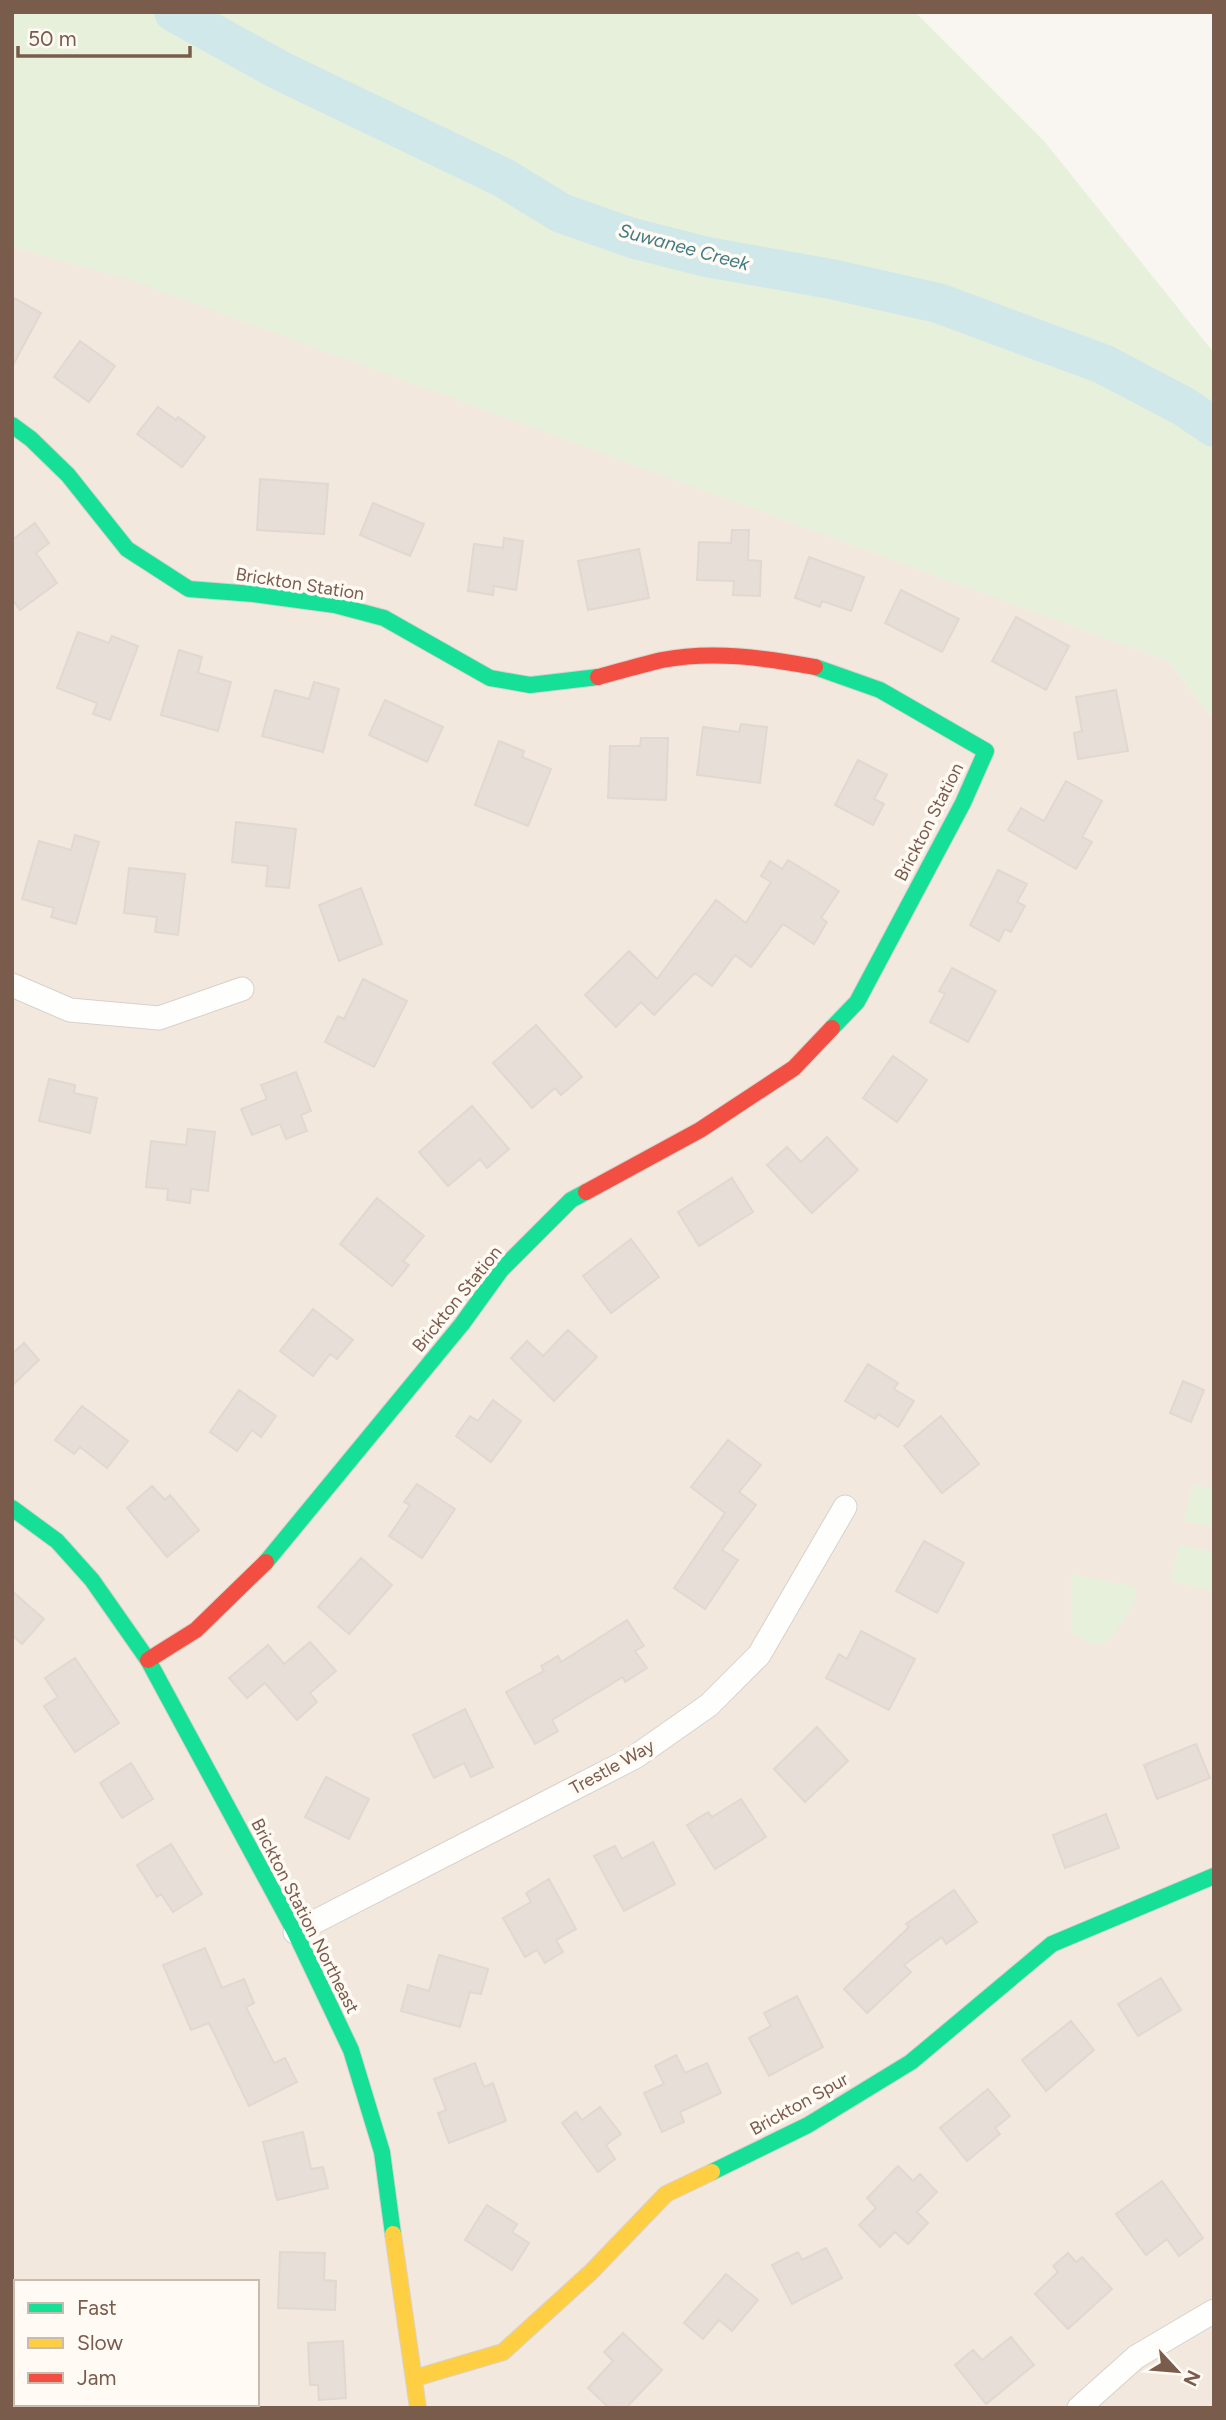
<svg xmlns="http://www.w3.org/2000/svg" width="1226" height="2420" font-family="Figtree,sans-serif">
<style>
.residential{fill:#f2e8de;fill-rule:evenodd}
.green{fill:#e7f0db}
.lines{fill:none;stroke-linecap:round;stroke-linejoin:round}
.river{stroke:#d0e8ea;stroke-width:40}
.building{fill:#e6ded7;stroke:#e2d8d2;stroke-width:2}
.street-casing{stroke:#d7d1cb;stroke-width:25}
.fast-casing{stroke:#d9d2cb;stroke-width:18}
.slow-casing{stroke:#d9d2cb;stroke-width:18}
.jam-casing{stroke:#d9d2cb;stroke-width:18}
.street{stroke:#fefefd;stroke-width:23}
.fast{stroke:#16e098;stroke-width:16}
.slow{stroke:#ffcf43;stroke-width:16}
.jam{stroke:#f24e42;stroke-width:16}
.labels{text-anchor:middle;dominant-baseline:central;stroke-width:7;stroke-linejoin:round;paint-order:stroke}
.street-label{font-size:18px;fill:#7a5c4d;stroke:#fffaf3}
.water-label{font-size:19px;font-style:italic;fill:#437c86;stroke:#fffaf3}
</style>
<rect width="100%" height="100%" fill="#f9f5f0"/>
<!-- residential -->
<path class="residential" d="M12,247L128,278L1168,661L1214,720V2408H12ZM16,2282H257V2404H16Z"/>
<!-- green -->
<path class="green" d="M12,12H915L1044,141L1214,353V720L1168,661L128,279L12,247Z
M1192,1484L1214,1489V1528L1184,1521Z
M1179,1545L1214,1552V1591L1171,1581Z
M1071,1574L1137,1587L1133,1607L1110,1640L1095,1645L1071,1632Z"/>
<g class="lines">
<!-- river -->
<path class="river" d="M174,12L281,71L504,178L561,213L632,238L707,257L831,279L938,303L1103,364L1183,406L1214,427"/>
</g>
<!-- building -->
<path class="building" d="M12,297L41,313L12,367Z
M80,341L115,366L89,402L54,377Z
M158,407L176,420L178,417L205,437L182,467L137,434Z
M260,479L328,484L324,534L257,530Z
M373,503L424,524L410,556L360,535Z
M35,523L49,543L36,553L57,583L20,610L12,599V540Z
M732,530H749L748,560L761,561L760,596L733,595L734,581L697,580L699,542L731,543Z
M504,538L523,541L516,590L494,586L493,595L468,591L474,544L503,548Z
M639,549L649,598L588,610L578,561Z
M809,557L864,577L851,611L822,601L820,607L795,598Z
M901,590L959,619L942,652L885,623Z
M1016,617L1069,646L1046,690L992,661Z
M78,632L109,643L112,636L138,646L110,720L93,714L97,703L57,688Z
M179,650L202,657L198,673L231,682L218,731L161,715Z
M314,682L339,689L323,752L262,736L275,690L309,699Z
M1116,690L1128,751L1078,759L1074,733L1082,731L1076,697Z
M385,700L443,727L427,762L369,735Z
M741,724L767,727L760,783L697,775L703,727L739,732Z
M641,738H668L666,800L608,798L610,746H640Z
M499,741L524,751L522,757L551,769L528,826L475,805Z
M858,760L887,775L874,799L884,804L873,825L835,805Z
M1066,781L1102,801L1082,837L1092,842L1076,869L1008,830L1021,808L1044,821Z
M236,822L296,829L289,888L266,886L268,866L232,862Z
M75,835L99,842L76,924L51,917L54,908L22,899L39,841L71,850Z
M788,860L839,891L821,918L827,922L814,944L783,924L751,967L735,955L712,986L695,973L654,1015L641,1002L616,1027L585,995L629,951L657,979L716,900L746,923L771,882L761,876L770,861L782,869Z
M129,868L185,874L178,935L155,932L157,917L124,913Z
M998,870L1027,884L1017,902L1025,906L1011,932L1005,929L999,941L970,925Z
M361,888L382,944L339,961L319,905Z
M952,968L996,991L968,1042L930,1022L945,994L939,991Z
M363,979L407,1001L374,1067L325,1042L338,1016L344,1019Z
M536,1025L582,1077L561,1095L555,1088L532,1108L493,1063Z
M893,1056L927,1080L897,1122L863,1098Z
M296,1072L311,1111L301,1115L307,1131L286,1139L280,1124L252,1135L241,1109L267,1099L261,1085Z
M49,1079L75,1085L74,1093L97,1098L90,1133L39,1121Z
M472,1106L509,1149L487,1168L480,1159L448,1186L419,1152Z
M188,1129L215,1132L208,1191L191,1189L190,1203L167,1200L168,1189L146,1187L151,1141L186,1145Z
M827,1137L858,1170L812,1213L767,1165L787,1147L801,1162Z
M732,1178L753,1212L699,1246L678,1212Z
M377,1198L424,1236L403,1261L409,1265L392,1286L340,1244Z
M631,1239L659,1277L611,1313L583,1276Z
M313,1309L353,1340L337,1359L330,1354L313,1376L280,1351Z
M568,1330L597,1357L554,1401L511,1358L527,1341L543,1356Z
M24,1343L39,1360L12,1386V1354Z
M868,1364L898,1383L894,1389L914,1401L898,1427L878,1414L875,1419L845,1401Z
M1183,1381L1204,1390L1191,1422L1170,1413Z
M239,1390L276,1416L261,1437L252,1430L237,1451L210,1432Z
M493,1400L521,1421L491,1462L456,1436L470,1416L478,1421Z
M82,1406L128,1441L107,1468L80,1447L74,1454L55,1440Z
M941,1416L979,1464L942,1493L904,1446Z
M728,1440L761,1465L739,1492L756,1505L722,1550L738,1560L705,1609L674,1588L725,1513L691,1487Z
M417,1484L455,1509L422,1558L389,1536L410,1505L404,1502Z
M152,1486L165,1500L170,1495L199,1530L167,1557L127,1508Z
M924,1541L964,1563L937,1613L896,1591Z
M361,1558L392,1585L349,1634L318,1607Z
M12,1591L44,1619L22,1644L12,1635Z
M627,1620L644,1646L635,1651L647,1668L625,1682L623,1677L552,1720L558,1731L535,1744L506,1692L544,1671L541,1666L558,1656L561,1662Z
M861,1631L915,1659L889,1710L826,1678L839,1654L847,1659Z
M310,1642L336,1671L310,1693L317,1702L297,1720L265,1683L247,1698L229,1678L268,1645L284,1664Z
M75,1658L119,1723L75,1752L44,1706L58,1697L45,1678Z
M465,1709L493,1767L471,1777L464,1763L434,1778L413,1735Z
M817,1727L848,1761L805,1802L774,1769Z
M1196,1744L1210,1778L1157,1799L1144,1765Z
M131,1763L153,1799L122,1818L100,1783Z
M326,1777L369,1799L349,1839L305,1817Z
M741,1799L766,1837L715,1869L687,1825L708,1812L712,1817Z
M1106,1814L1119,1848L1065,1868L1053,1835Z
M653,1842L675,1884L624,1911L594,1856L615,1846L622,1859Z
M171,1844L202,1894L173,1912L161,1894L157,1897L137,1865Z
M549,1879L576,1929L556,1940L563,1952L545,1963L537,1950L525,1957L503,1918L531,1902L526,1893Z
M954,1890L977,1922L946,1944L942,1937L904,1965L911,1972L867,2013L844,1989L909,1927L906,1924Z
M205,1948L222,1988L244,1979L254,2003L246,2007L274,2063L285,2058L297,2082L249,2106L209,2023L191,2030L163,1965Z
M439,1955L488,1969L481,1994L470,1992L460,2027L401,2011L408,1985L429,1991Z
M1161,1978L1181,2010L1138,2036L1118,2004Z
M797,1996L823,2047L769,2076L749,2038L771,2026L764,2013Z
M1071,2021L1094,2050L1046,2091L1022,2060Z
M676,2055L685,2073L707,2063L721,2093L680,2112L684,2122L662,2132L644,2093L664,2084L655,2066Z
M475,2063L484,2087L493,2083L506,2121L449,2143L438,2113L446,2110L434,2079Z
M988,2089L1010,2116L995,2128L1000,2134L967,2161L940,2128Z
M600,2107L621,2134L606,2145L615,2159L598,2172L562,2123L576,2112L582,2120Z
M303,2132L311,2169L323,2167L328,2188L277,2200L263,2142Z
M898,2166L913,2181L920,2174L937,2192L917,2212L928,2223L908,2244L895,2232L880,2247L859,2225L876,2208L867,2198Z
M1162,2181L1203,2238L1179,2256L1167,2239L1146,2255L1116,2214Z
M487,2205L517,2224L512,2232L529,2243L512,2270L465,2240Z
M826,2248L842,2278L792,2304L772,2265L798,2252L802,2260Z
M280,2252L325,2253L324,2280L336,2281L335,2310L278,2308Z
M1068,2253L1076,2262L1082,2257L1112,2289L1068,2329L1035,2294L1058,2272L1053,2266Z
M726,2274L758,2300L732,2331L719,2320L703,2339L684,2323Z
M623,2333L662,2370L626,2408H609L588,2388L613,2361L604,2352Z
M1011,2337L1034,2365L986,2404L955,2365L973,2350L982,2360Z
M343,2341L346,2398L319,2400L318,2385H310L308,2343Z"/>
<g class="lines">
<defs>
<path id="street" d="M12,985L70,1010L159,1018L242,989
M295,1932L635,1757L709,1705L759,1655L845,1507
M1079,2408L1136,2357L1214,2311"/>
<path id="fast" d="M12,425L31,439L68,475L127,549L189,589L253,594L335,605L384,618L490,678L530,685L598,677
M815,667L880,690L986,751L963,803L857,1002L832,1028
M12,1508L57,1541L92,1580L148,1660L295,1932L351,2050L382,2152L393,2234
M266,1562L462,1324L501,1270L571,1200L586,1192
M712,2172L808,2125L911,2062L1052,1944L1214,1876"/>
<path id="slow" d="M393,2234L418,2408
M415,2378L503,2352L591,2272L666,2194L712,2172"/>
<path id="jam" d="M598,677C620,671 641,665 662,660C713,650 765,658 815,667
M586,1192L700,1130L794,1068L832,1028
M148,1660L196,1630L266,1562"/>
</defs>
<!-- street casing -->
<use href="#street" class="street-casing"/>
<!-- fast casing -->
<use href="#fast" class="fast-casing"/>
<!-- slow casing -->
<use href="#slow" class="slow-casing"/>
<!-- jam casing -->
<use href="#jam" class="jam-casing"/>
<!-- street -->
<use href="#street" class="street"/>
<!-- fast -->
<use href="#fast" class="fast"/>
<!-- slow -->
<use href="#slow" class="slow"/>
<!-- jam -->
<use href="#jam" class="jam"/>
</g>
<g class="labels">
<!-- street labels -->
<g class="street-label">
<text transform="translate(300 584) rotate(9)">Brickton Station</text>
<text transform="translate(929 822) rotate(-63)">Brickton Station</text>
<text transform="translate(457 1299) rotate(-51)">Brickton Station</text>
<text transform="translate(612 1767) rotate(-29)">Trestle Way</text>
<text transform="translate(305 1916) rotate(63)">Brickton Station Northeast</text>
<text transform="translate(799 2104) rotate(-29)">Brickton Spur</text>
</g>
<!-- water labels -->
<g class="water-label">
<text transform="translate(684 247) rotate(15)">Suwanee Creek</text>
</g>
</g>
<!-- border -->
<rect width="1226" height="2420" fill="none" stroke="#7a5c4d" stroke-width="28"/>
<!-- legend -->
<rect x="14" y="2280" width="245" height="126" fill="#fffaf3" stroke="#cabbb1" stroke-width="2"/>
<rect x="28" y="2303" width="35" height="10" fill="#16e098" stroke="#cabbb1" stroke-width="2"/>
<text x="77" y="2315" font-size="21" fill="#7a5c4d">Fast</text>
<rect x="28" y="2338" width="35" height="10" fill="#ffcf43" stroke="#cabbb1" stroke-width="2"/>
<text x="77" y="2350" font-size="21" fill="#7a5c4d">Slow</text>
<rect x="28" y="2373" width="35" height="10" fill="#f24e42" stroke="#cabbb1" stroke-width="2"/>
<text x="77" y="2385" font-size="21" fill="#7a5c4d">Jam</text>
<!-- north arrow -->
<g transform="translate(1177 2371) rotate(116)" stroke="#fffaf3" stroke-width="5" paint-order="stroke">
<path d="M0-5L12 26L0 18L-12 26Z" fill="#7a5c4d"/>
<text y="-10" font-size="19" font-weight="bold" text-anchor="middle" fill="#7a5c4d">N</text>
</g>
<!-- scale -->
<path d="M18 46v10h172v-10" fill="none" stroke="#7a5c4d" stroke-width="3.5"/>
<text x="28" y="46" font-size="21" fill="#7a5c4d" stroke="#fffaf3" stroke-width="5" paint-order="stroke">50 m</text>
</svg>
